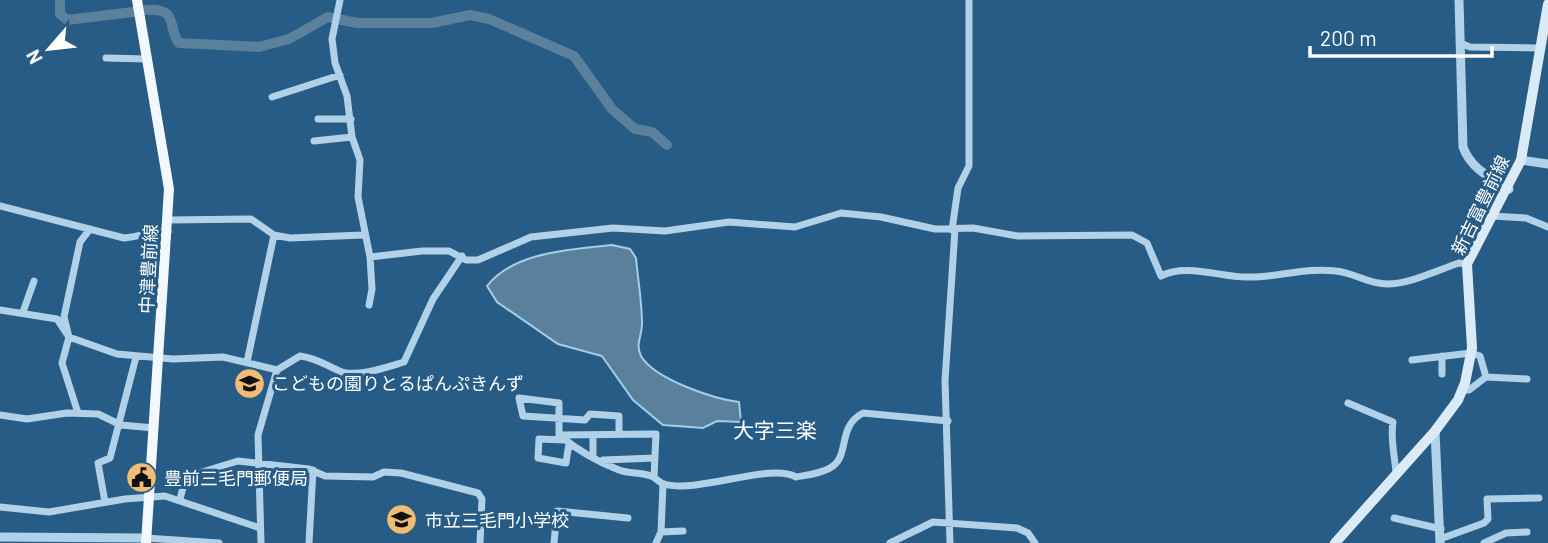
<svg xmlns="http://www.w3.org/2000/svg" width="1548" height="543" font-family="Barlow,'Noto Sans JP',sans-serif">
<style>
.water{fill:#5a809c;stroke:#a5cde9;stroke-width:2}
.lines{fill:none;stroke-linecap:round;stroke-linejoin:round}
.river{stroke:#5a809c;stroke-width:10}
.minor{stroke:#b0d1e8;stroke-width:7}
.tertiary{stroke:#b0d1e8;stroke-width:9}
.secondary{stroke:#daebf7;stroke-width:10}
.primary{stroke:#f2f8fe;stroke-width:10}
.labels{text-anchor:middle;dominant-baseline:central;stroke-width:6;stroke-linejoin:round;paint-order:stroke}
.street-label{font-size:18px;fill:#fff;stroke:#265c85}
.poi-label{font-size:18px;fill:#fff;stroke:#265c85;text-anchor:start}
.quarter-label{font-size:21px;fill:#fff;stroke:#265c85}
</style>
<rect width="100%" height="100%" fill="#265c85"/>
<!-- water -->
<path class="water" d="M612,245L630,249L636,258C638,280 642,303 642,324C642,337 635,343 641,356C654,379 714,399 739,402L741,422L717,421L703,428L663,425L633,400L602,356L558,344L497,302L487,286C515,251 571,250 612,245Z"/>
<g class="lines">
<!-- river -->
<path class="river" d="M60,0V14L67,20L133,12
M146,10C180,7 167,29 179,43L259,47L289,39L328,17L357,23H432L470,15L489,19L574,56L612,109L635,129L652,132L667,145"/>
<!-- minor -->
<path class="minor" d="M340,0L332,39L335,63L347,96L352,137L360,160L358,197L370,257L422,251H449L466,260H478L531,237L613,228L665,231L729,222L795,227L841,213L881,217L935,229L973,228L1018,236L1132,235L1147,243L1161,276C1186,263 1220,277 1246,277C1277,278 1305,267 1336,271C1355,273 1368,284 1387,284C1410,284 1438,270 1459,263L1467,264
M1460,43L1470,47L1540,48
M106,58L147,59
M272,97L340,75
M318,119H351
M314,141L352,137
M0,206L124,238C141,237 151,230 168,232
M1492,216L1526,218L1548,227
M168,220L251,219L274,235L290,238L363,235
M952,230L958,188L969,166V0
M369,305L372,289L370,257
M0,310L57,319L69,337L117,354L173,359L223,357L277,370
M23,312L34,281
M1442,356V374
M1412,360L1471,353L1480,356L1486,377L1469,390H1462
M247,362L274,235
M1486,377L1527,379
M1348,403L1393,422C1390,440 1395,455 1396,474
M78,413L62,363L69,337L64,317L80,242L90,229
M0,415L27,419L67,413L98,414L121,425L154,428
M619,433V416L590,414L585,420L523,416L519,398L559,403V435C576,449 598,462 619,470C629,474 641,472 651,476C656,478 660,483 664,484C697,494 772,462 796,477C807,475 820,474 830,468C851,457 836,427 863,413L948,421
M560,435L656,434L654,477
M564,440L539,439L538,458L566,463L569,443
M593,457V435
M603,460L655,458
M180,499L185,480L189,476L238,461L309,469L325,476L373,477L384,472L401,473L478,493L482,499L480,543
M105,502L98,463L110,458L136,357
M0,507L49,512L125,499L165,496L260,528
M1394,518L1441,529
M661,532L683,531
M146,538L219,543
M1440,539L1484,523L1488,519L1487,499L1539,498
M261,543L258,435L277,370L300,356C317,358 327,366 342,372C359,377 387,367 404,362L433,299L462,256
M309,543L313,470
M554,543L557,511L628,518
M656,543L661,532L663,484
M890,543L933,522L1017,528L1028,533L1035,543
M950,543L945,381L955,229
M1484,543L1506,533L1527,532"/>
<!-- tertiary -->
<path class="tertiary" d="M1459,0L1463,147C1471,169 1490,177 1509,189
M1521,160L1548,164
M1435,431L1440,543
M0,537L146,538"/>
<!-- secondary -->
<path class="secondary" d="M1335,543L1435,431L1458,400L1465,383L1472,348L1467,264L1521,160L1548,4"/>
<!-- primary -->
<path class="primary" d="M137,0L169,189L146,543"/>
</g>
<!-- icons -->
<defs>
<symbol id="school-disc" viewBox="-11 -11 22 22"><circle r="9.5" fill="#f1bd75" stroke="#265c85"/><path d="M0-5L7-2L0 1L-7-2ZM-4 1L0 2.5L4 1V4Q0 6-4 4Z" fill="#111"/></symbol>
<symbol id="civic-disc" viewBox="-11 -11 22 22"><circle r="9.5" fill="#f1bd75" stroke="#265c85"/><path d="M-.6-6.5H3V-4.5H.6V-3L4-1V1h2V6H-6V1h2V-1L-.6-3ZM-1.2 2.5V6h2.4V2.5Z" fill="#111"/></symbol>
</defs>
<g fill-rule="evenodd">
<use href="#school-disc" x="232" y="366" width="35" height="35"/>
<use href="#civic-disc" x="124" y="460" width="35" height="35"/>
<use href="#school-disc" x="384" y="502" width="35" height="35"/>
</g>
<g class="labels">
<!-- street labels -->
<g class="street-label">
<text transform="translate(1480 205) rotate(-64)">新吉富豊前線</text>
<text transform="translate(148 269) rotate(-87)">中津豊前線</text>
</g>
<!-- poi labels -->
<g class="poi-label">
<text x="272" y="383">こどもの園りとるぱんぷきんず</text>
<text x="164" y="478">豊前三毛門郵便局</text>
<text x="425" y="520">市立三毛門小学校</text>
</g>
<!-- quarter labels -->
<g class="quarter-label">
<text x="775" y="429">大字三楽</text>
</g>
</g>
<!-- north arrow -->
<g transform="translate(49 49) rotate(242)" stroke="#265c85" stroke-width="5" paint-order="stroke">
<path d="M0-5L12 26L0 18L-12 26Z" fill="#ffffff"/>
<text y="-10" font-size="19" font-weight="bold" text-anchor="middle" fill="#ffffff">N</text>
</g>
<!-- scale -->
<path d="M1310 46v10h182v-10" fill="none" stroke="#ffffff" stroke-width="3.5"/>
<text x="1320" y="46" font-size="21" fill="#ffffff" stroke="#265c85" stroke-width="5" paint-order="stroke">200 m</text>
</svg>
